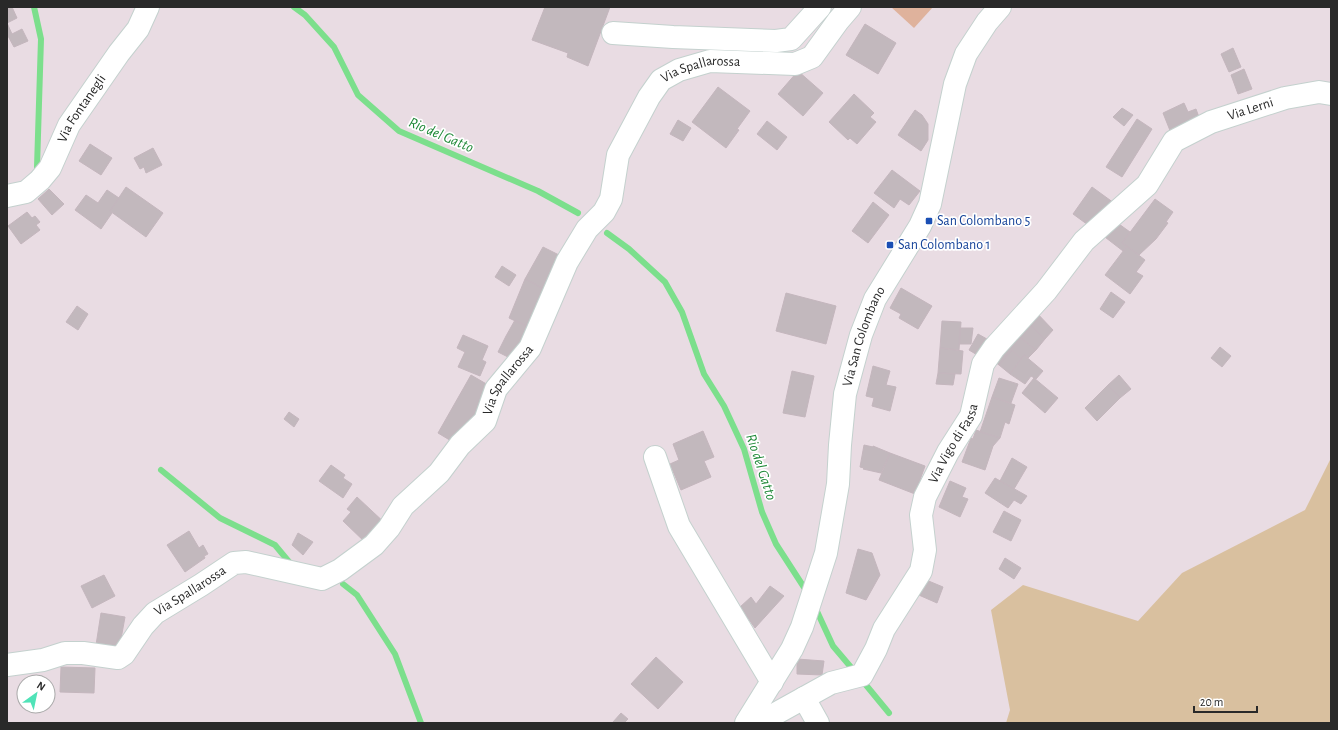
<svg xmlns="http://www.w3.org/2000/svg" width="1338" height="730" font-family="'Alegreya Sans',sans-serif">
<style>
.green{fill:#d9c09f}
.pitch{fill:#dfb29c}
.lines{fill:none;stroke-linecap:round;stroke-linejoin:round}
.stream{stroke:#7cdf8c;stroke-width:6}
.building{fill:#c2b8bd;stroke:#c4b6bd}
.street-casing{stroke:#c4d1ce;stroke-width:24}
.secondary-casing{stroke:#c4d1ce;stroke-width:24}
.street{stroke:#fff;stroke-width:22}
.secondary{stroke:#fff;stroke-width:22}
.transit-dot{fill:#1a4fb4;stroke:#fff;stroke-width:1.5}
.labels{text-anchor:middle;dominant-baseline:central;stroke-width:3.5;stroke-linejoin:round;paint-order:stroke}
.street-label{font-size:14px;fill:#292929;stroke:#fff}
.transit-label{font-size:14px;fill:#164399;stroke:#fff;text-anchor:start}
.water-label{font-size:15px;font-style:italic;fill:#1e8837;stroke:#fff}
</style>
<rect width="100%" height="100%" fill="#e9dce3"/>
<!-- green -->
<path class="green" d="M1331,458V723H1006L1010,710L991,610L1023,585L1138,621L1182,573L1305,510Z"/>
<!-- pitch -->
<path class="pitch" d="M891,7H933L914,28Z"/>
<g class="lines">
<!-- stream -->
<path class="stream" d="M34,7L41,39L37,167
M294,7L305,15L334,47L358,95L399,131L538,191L578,213
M607,233L629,249L665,282L682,312L704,374L724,406L744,449L762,512L776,544L807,592
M161,470L220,518L275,545L290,563
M343,584L357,595L395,654L421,723
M815,607L833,646L855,672
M861,679L889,713"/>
</g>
<!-- building -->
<path class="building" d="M9,7H12L17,18L7,23L12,34L22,29L28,41L14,47L8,36H7V8Z
M545,7H610L588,66L567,57L568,53L532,40Z
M865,24L896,43L878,74L846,55Z
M1233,48L1241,67L1229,72L1221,54Z
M1244,69L1252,89L1238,94L1231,75Z
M798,71L823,93L803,116L778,94Z
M718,87L750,111L737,129L739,130L726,148L692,122Z
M854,94L874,113L870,117L876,122L857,144L850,138L848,140L829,122Z
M1184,103L1188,112L1196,109L1200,120L1171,133L1163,113Z
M1122,108L1133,115L1124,126L1113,117Z
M915,110L922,115L928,124V140L921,151L898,135Z
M1137,119L1152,129L1122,177L1106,167Z
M678,120L691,128L683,141L670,134Z
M767,121L787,137L777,150L757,134Z
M90,144L112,158L101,175L79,161Z
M153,148L162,165L146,173L144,167L140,169L134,158Z
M892,170L920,191L909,205L900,199L894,208L874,193Z
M126,187L163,213L146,237L110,211Z
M1092,187L1114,203L1095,230L1073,214Z
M49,189L64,204L52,215L38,199Z
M107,190L119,198L110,211L112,213L101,229L75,210L86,195L98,203Z
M1155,199L1173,212L1166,222L1168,223L1156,239L1139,255L1122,243Z
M873,202L889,215L868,243L852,231Z
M27,212L32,218L35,216L40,222L36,225L40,230L21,244L8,226Z
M1112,219L1130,232L1122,243L1127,246L1123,251L1101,234Z
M1127,246L1145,260L1136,272L1143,276L1130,294L1105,275Z
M543,247L563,257L548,291L525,279Z
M502,266L516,275L509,286L495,277Z
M525,279L548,291L532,329L509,318Z
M901,288L932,306L918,329L899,318L901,314L890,308Z
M1111,292L1125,302L1113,318L1100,309Z
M786,293L836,306L826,344L776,331Z
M77,306L88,314L78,330L66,322Z
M1034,310L1053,330L1045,339L1024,319Z
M1024,319L1045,339L1036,350L1012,331Z
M515,320L532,329L514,360L498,352L506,336Z
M942,321L961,322L959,350L940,348Z
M960,328H973L971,344H959Z
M1012,331L1036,350L1028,358L1024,355L1021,359L1012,350L999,365L988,357Z
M978,334L994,343L984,359L969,350Z
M463,335L488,346L482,360L486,362L480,376L458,367L465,352L457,348Z
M1220,347L1231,356L1222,367L1211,358Z
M940,348L963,351L961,374L938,373Z
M1012,350L1021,359L1010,374L999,365Z
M1024,355L1043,371L1036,379L1031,376L1025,384L1010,374Z
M873,366L890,371L886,385L896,387L890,411L872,406L874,398L866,396Z
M792,371L814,376L805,417L783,413Z
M938,373L955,374L953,385L936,384Z
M471,375L495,389L458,445L438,433Z
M1119,375L1131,389L1120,398L1108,385Z
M999,378L1018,384L1011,403L992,397Z
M1034,378L1058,398L1045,413L1022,393Z
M1108,385L1120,398L1097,421L1085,408Z
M992,397L1015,405L1009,424L1005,422L1000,438L980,432Z
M289,412L299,419L294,427L284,419Z
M976,430L1000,438L993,446L985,470L962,462L971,438L973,439Z
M703,431L714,457L704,461L711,477L681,490L670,464L679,460L673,444Z
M864,445L873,447V446L890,453L881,473L863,469L864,468L860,467Z
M890,453L925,466L915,494L879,480Z
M1012,458L1027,467L1014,489L1000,481Z
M331,465L345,475L343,478L352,484L343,498L319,481Z
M995,478L1027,496L1021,504L1014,500L1008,508L985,493Z
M950,481L966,488L962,497L968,499L960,517L939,507Z
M357,497L387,525L368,545L343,521L351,512L347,509Z
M1004,511L1021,520L1011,541L993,532Z
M189,531L199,548L203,545L208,554L204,556L205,558L185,572L167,545Z
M298,533L313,542L303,555L292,545Z
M858,549L872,553L880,575L866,600L846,593Z
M1005,558L1021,568L1014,579L999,569Z
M104,575L115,596L92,608L81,586Z
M919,577L943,587L937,603L912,592Z
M770,586L784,596L755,628L740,607L751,597L756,604Z
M101,613L125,617L119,650L96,645Z
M656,657L683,682L658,709L631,684Z
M797,659L824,661L822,675L797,674Z
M61,667L95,668L94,693L60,692Z
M621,713L628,719L624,723H614L613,722Z"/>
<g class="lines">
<defs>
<g id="street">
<path d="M613,33L673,37L776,41L791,39L820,7"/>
<path id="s1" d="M7,196L26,192L40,180L50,168L69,125L119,53L138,29L148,7"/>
<path d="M655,457L679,526L772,682"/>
<path id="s2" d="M7,665L43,660L65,653H83L118,658L124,654L143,626L155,613L201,585L234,563L246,562L322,579L340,570L374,545L389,528L403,506L439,473L460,445L485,421L496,389L530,348L567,262L587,229L604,212L611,199L618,155L649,97L661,80L679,70L710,61L795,64L812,57L838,21L850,7"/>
<path d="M804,698L818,723"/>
<path id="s3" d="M747,722L775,714L831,683L862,675L876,649L884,629L921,571L925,550L921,515L925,497L948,452L971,416L983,364L994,348L1046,291L1084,241L1147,185L1174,141L1211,122L1285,98L1319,92L1331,94"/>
</g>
<g id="secondary">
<path id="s4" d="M746,723L792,649L802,627L826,553L838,484L840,445L845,394L861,335L875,299L920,226L930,204L955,84L966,54L987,22L1000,7"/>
</g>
</defs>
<!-- street casing -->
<use href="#street" class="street-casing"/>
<!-- secondary casing -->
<use href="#secondary" class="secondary-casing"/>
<!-- street -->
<use href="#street" class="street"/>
<!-- secondary -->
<use href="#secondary" class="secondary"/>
</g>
<!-- markers -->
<g class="transit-dot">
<rect x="925" y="217" width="8" height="8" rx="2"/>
<rect x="886" y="241" width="8" height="8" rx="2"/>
</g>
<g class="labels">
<!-- street labels -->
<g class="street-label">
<text stroke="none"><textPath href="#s2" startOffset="1016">Via Spallarossa</textPath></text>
<text stroke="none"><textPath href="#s1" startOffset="121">Via Fontanegli</textPath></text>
<text stroke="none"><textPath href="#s3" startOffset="845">Via Lerni</textPath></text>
<text stroke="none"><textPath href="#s4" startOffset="410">Via San Colombano</textPath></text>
<text stroke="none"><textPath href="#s2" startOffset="632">Via Spallarossa</textPath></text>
<text stroke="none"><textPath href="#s3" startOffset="381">Via Vigo di Fassa</textPath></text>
<text stroke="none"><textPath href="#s2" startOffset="213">Via Spallarossa</textPath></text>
</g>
<!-- transit labels -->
<g class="transit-label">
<text x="937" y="221">San Colombano 5</text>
<text x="898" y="245">San Colombano 1</text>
</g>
<!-- water labels -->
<g class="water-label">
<text transform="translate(441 135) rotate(23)">Rio del Gatto</text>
<text transform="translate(761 467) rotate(72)">Rio del Gatto</text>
</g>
</g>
<!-- border -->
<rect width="1338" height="730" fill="none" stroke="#292929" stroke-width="16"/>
<!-- north arrow -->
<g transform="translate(36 694) rotate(33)"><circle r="19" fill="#ffffff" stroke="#a9a9a9"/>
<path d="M0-3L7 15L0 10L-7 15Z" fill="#50e3b8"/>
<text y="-6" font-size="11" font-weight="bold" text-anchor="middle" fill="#292929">N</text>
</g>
<!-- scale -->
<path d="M1194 706v6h63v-6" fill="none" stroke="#292929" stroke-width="2"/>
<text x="1200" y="706" font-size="12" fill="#292929" stroke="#ffffff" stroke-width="3" paint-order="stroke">20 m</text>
</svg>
